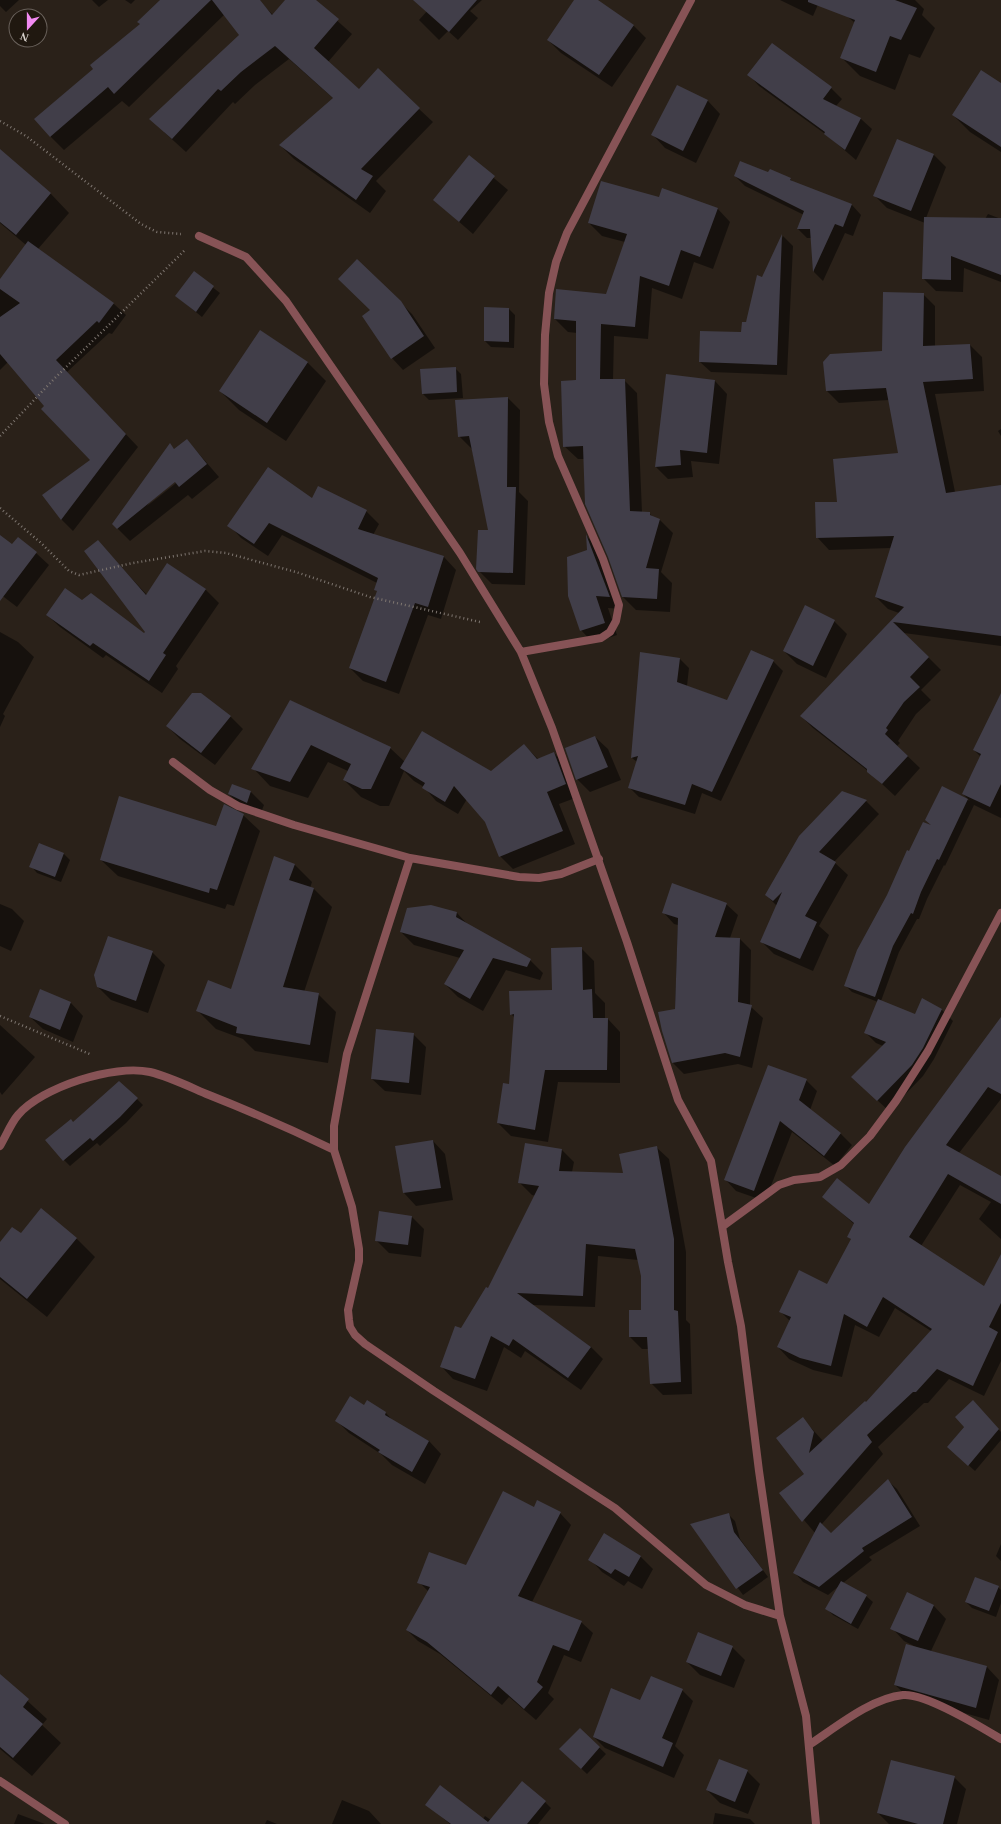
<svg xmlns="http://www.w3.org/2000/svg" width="1001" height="1824" font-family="Georgia,serif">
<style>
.shadow{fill:#0007;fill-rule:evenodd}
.building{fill:#413e49}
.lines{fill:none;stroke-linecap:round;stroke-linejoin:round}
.path{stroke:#7e7670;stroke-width:2.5;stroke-dasharray:1 3;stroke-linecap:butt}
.street{stroke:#875356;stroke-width:8}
</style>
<rect width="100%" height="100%" fill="#2a2119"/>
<!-- shadow -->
<path class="shadow" d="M0,0H19L6,12L0,6Z
M92,0H108L99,7Z
M125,0H135L131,4Z
M161,0H239L265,7L273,15L286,0H314L352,34L328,62L359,90L419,109L433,122L376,181L386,191L370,213L294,159L280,145L334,99L289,59L255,85L235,104L233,102L186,152L164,132L241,35L225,14L129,107L122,101L64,150L50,136L95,69L141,25Z
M437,0H482L470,11L478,18L458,40L448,31L439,40L419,20Z
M576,0H596L633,25L646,38L612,87L561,53L548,40Z
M780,0H820L813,16Z
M855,0H915L924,9L922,15L935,28L920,58L909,54L895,90L860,76L841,57L855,23L848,17Z
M772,45L831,88L842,99L836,106L861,119L872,129L856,160L828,136L759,86L749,75Z
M1001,85V152L970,132L953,115Z
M677,86L708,101L720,114L696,163L665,148L653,135Z
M0,150L51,194L69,213L38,249L114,304L126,315L112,334L109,333L67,372L138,447L73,531L62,520L43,495L92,460L8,362L0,370V281L26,245L0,223Z
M933,154L946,167L926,218L985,219L988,214L1001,219V282L964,268L963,292L936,291L923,278L925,223L887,208L875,196Z
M469,157L508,190L473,234L434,200Z
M769,173L790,179L794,183L852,205L861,215L853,236L845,233L823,281L814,272L812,238H807L798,229L804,215L745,186L735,176Z
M660,198L717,208L730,222L713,269L694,262L682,299L652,288L648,339L614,336L613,380H624L637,393L642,512L649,513L654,518L660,520L673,533L661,572L672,583L670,612L636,610L623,597L585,459H578L564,446L577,381V333L568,332L555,319L607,295L625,242L602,236L589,223Z
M783,236L793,246L787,375L711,372L700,362L742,333L763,278Z
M194,273L220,293L202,317L176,296Z
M923,294L935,306V347L970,345L982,357L984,391L935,394L955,492L1001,494V646L904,633L941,670L921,690L931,700L916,714L898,741L900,743L897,746L920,768L895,796L868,771L813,728L801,716L899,613L888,609L876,597L891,548L829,550L817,537L838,502L900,454L889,400L839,403L827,391L883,352Z
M400,302L412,314L435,348L403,370L392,358L363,316Z
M485,308L509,309L515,315L514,348L491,347L485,341Z
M307,362L326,381L286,441L239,410L220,391Z
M455,368L461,374L463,398L429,400L423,394Z
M667,375L715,381L727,394L719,464L691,461L693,477L668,479L656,467Z
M508,398L520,410L519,492L528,501L525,585L492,584L479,571L489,531L472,449L459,436Z
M1001,429V436L998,431Z
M187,440L219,477L192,499L188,495L130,541L113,524L170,445L175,450ZM179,478L180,480L147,506L150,502Z
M313,499L366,511L379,524L373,535L444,557L456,570L441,619L428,615L399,694L363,681L350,668L378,592L375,589L377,583L282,535L268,556L241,538L229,525Z
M0,536L12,545L36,553L49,565L17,607L0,594Z
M587,537L599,548L622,609L608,608L617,635L593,643L581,630L588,551Z
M98,542L147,595L167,565L206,590L219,603L176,666L178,669L162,693L106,655L103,658L60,627L47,615L83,601L144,635L146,632Z
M834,621L847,634L826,678L797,664L784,651Z
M0,632L18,642L34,657L3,714L5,716L0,727Z
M641,653L680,659L689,668L687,686L728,701L773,661L783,671L721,801L702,793L695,814L639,797L629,787L637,762L632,758Z
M1001,697V818L974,805L945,866L944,865L927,899L919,919H917L899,952L881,1001L916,1016L922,1000L942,1010L953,1021L934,1059L923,1076L889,1111L864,1088L883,1046L876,1043L865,1032L878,1002L852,992L846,986L910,852L933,827L942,788L970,801L963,794L981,757L974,750Z
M291,701L390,748L405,762L491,772L524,745L538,759L554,753L567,766L578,797L559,804L575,844L513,869L500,856L486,822L467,799L458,814L436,801L424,787L414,781L404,771L389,806H380L361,797L344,780L348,771L328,762L308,798L270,786L253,768Z
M230,716L243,729L215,765L180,739L167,726Z
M595,737L608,749L621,780L590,792L577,779Z
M232,785L251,792L264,805L260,815L242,807L229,794Z
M842,792L866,801L879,814L834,862L848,875L819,926L829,935L813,971L774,954L761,941L777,906L766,895Z
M243,815L260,831L234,906L227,904L225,909L118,876L101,860L217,827Z
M40,844L64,854L70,860L61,882L37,873L31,866Z
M294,864L312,882L310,888L314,889L332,907L304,992L318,994L336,1012L328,1063L255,1051L243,1039L216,1029L198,1011L232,990Z
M0,904L12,909L24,921L11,951L0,946Z
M726,904L738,915L730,938L740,939L751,950L750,1006L763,1018L752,1068L738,1064L684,1074L673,1063L678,925L674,924L663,912Z
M431,906L457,913L469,926L530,960L543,973L540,980L506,970L483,1011L458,997L445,984L460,958L414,945L401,932Z
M581,948L594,961L595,993L605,1003V1019H608L620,1032V1083L558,1082L548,1142L511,1136L498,1123L510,1086L515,1018L511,1014L554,991Z
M152,952L165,965L148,1013L111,1000L98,987Z
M40,991L71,1003L83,1016L73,1042L43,1029L30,1017Z
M1001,1019V1099L959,1153L1001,1179V1239L979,1219L991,1202L960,1185L921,1246L984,1288L1001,1262V1361L984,1396L949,1379L928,1403H924L878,1447L883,1454L821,1525L831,1535L888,1481L897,1489L920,1526L869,1557L872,1560L843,1583L866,1596L873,1602L858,1629L833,1615L827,1609L839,1586L828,1595L803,1582L795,1573L815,1533L781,1493L805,1474L803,1419L823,1441L866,1403L931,1331L895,1308L879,1337L855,1325L842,1377L813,1370L789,1359L778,1347L790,1321L780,1311L827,1285L852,1240L848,1236L854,1224L824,1197L869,1205Z
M0,1025L35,1057L2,1095L0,1092Z
M413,1034L426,1047L421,1095L385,1091L372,1079Z
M806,1080L817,1091L810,1110L841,1134L852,1145L835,1166L792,1132L765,1201L736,1191L725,1179Z
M137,1099L143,1105L126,1123L100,1146L97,1143L70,1166L64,1160L73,1123Z
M433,1141L445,1154L453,1200L416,1206L404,1193Z
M526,1144L562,1150L574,1162L572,1172L624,1174L656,1147L669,1159L686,1252V1320L690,1324L692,1394L663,1395L651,1383L649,1349H642L630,1337L642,1311V1276L638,1260L598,1256L595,1307L532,1305L591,1347L603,1359L581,1390L525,1351L521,1358L504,1347L487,1391L453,1379L441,1366L461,1329L489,1290L536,1196L532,1195L520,1183Z
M42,1210L77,1239L95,1257L47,1317L0,1279V1244L21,1235Z
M412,1217L424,1229L421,1257L389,1253L376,1240Z
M367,1402L386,1413L394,1422L429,1441L441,1454L425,1484L392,1465L381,1454L349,1433L336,1420L365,1406Z
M979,1408L1001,1432V1440L975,1471L948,1447Z
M535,1508L560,1513L571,1525L532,1602L581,1622L593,1633L581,1662L564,1655L548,1693L554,1699L536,1720L509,1697L502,1705L440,1654L418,1641L407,1630L429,1592L419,1582L466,1567Z
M729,1515L735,1521L740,1539L768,1577L743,1595L691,1524Z
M605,1535L641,1557L653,1569L642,1589L628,1581L624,1586L602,1572L590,1559Z
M1001,1544V1561L996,1556Z
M998,1587L1001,1590V1603L996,1617L972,1608L966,1602Z
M908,1594L934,1606L946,1619L931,1651L987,1667L999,1680L989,1720L908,1697L895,1685L916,1647L904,1641L892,1628Z
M732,1647L745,1660L734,1688L700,1675L687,1662Z
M9,1684L47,1719L42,1725L61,1743L32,1776L0,1749V1689Z
M682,1690L693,1701L675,1746L684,1755L674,1778L605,1748L594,1737Z
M580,1729L606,1754L587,1774L567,1755Z
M747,1771L760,1784L748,1814L720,1803L707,1790Z
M954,1777L966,1789L957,1824H889L878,1813Z
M342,1800L369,1811L381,1824H332Z
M545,1802L551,1808L538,1824H450L426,1804L483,1819L485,1816L491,1820Z
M715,1813L750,1819L755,1824H713Z
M18,1814L45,1824H14Z
M267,1820L277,1824H265Z"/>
<!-- building -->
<path class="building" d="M160,0H211L114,94L108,87L50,137L34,119L93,69L90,65L140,24L137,22Z
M212,0H260L272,15L285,0H316L339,19L314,48L359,89L378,68L420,108L361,169L373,176L356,200L279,145L333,98L275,46L241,72L221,91L218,89L172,139L149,119L239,35Z
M413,0H477L449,32Z
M574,0H598L634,25L599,75L547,40Z
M808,0H895L917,8L901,40L890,36L876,72L840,58L855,20L808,2Z
M772,43L832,87L823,99L861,118L845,150L824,134L825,132L747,75Z
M981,70L1001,83V147L952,115Z
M677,85L708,100L683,151L651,135Z
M897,139L934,154L911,211L873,196Z
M0,149L51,193L16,235L0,222Z
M469,155L495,176L459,222L433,200Z
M740,161L768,172L770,169L791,178L790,180L852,204L843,227L835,224L813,272L810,229H797L804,211L734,176Z
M601,181L659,197L662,188L718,208L700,257L681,250L669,286L640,276L635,327L601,324L600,379H625L630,511L650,512V515L660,519L646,568L659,569L657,599L622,597L608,557L585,504L583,446L563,447L561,381L576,380V321L554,319L556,289L606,294L627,234L588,223Z
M924,217L1001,218V275L951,256V280L922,279Z
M782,234L777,365L699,362L700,331L741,332L742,322H746L757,275L762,277Z
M28,241L114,303L99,323L97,321L56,360L126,434L61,520L42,495L90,460L41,409L44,406L0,354V317L20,303L0,289V279Z
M357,259L401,301L424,336L391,359L362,316L370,310L338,279Z
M194,271L214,286L196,312L175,296Z
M883,292L924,293L923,346L970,344L973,379L923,382L946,493L1001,485V636L893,622L929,657L910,677L920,687L904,702L886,728L888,730L885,734L908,756L882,784L867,772V769L800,716L904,607L875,597L894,536L816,538L815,502H837L833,459L898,453L886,388L826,391L823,362L830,354L882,351Z
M484,307L509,308V342L484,341Z
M260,330L308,362L267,423L219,391Z
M456,367L457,392L422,394L420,369Z
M666,374L715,380L707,453L680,450L681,465L655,467Z
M508,397L507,487H516L513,573L478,572L476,569L478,530H488L469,436L458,437L455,400Z
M187,439L207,464L179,487L175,482L117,529L112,524L170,443L174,449Z
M268,467L312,498L318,486L367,510L358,529L444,556L428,607L415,603L386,682L349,668L377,591L374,590L378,578L269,523L254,544L227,526Z
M586,534L610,597L596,596L605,623L580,631L568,596L567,557L587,550Z
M0,535L12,544L18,537L37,552L0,601Z
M98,540L146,595L167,563L206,589L163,653L166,655L149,681L93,643L90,646L46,615L65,588L82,600L91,593L144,633L145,632L84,551Z
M805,605L835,620L813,666L783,651Z
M751,650L774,660L712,792L692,784L685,805L628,788L638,756L631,758L640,652L680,658L677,682L727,700Z
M192,693H201L231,716L201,753L166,726Z
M1001,693V784L990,807L962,794L981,754L973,750Z
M290,700L391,747L371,789H362L343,780L351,764L311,745L290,782L251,769Z
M422,731L491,771L524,744L537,759L554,752L566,784L547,792L563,831L499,857L485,822L454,786L445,802L422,788L425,783L400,768Z
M595,736L608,767L576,780L565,748Z
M232,784L251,791L247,803L228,794Z
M942,786L968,799L939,860L937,859L921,892L913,914L911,913L893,946L875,997L844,986L857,950L887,895L907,850L909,851L923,822L931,825L925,820Z
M842,791L867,800L819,852L836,862L805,916L817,922L800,959L760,942L782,892L773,901L765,895L799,836Z
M119,796L216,826L224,804L244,814L217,890L210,888L209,893L100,860Z
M39,843L64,853L55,877L29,867Z
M274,856L295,864L289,880L314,888L283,987L319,993L310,1045L236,1033L237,1027L196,1011L208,980L231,989Z
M672,883L727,903L715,937L740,938L738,1002L752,1005L740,1057L725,1053L672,1063L662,1031L658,1012L675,1009L678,918L662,913Z
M431,905L457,912L456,917L531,959L527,967L493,958L470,999L444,984L464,950L400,932L407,908Z
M108,936L153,951L136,1001L97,987L94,975Z
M582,947L583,990L592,989L593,1018H608L607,1070H545L535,1130L497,1123L503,1083L509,1084L514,1014L510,1015L509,991L552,990L551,948Z
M40,989L71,1002L60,1030L29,1017Z
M922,998L942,1009L923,1048L912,1065L877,1101L851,1077L886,1042L864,1033L878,999L915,1014Z
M1001,1017V1094L988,1087L946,1145L1001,1176V1204L948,1174L909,1237L984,1286L1001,1254V1303L989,1327L998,1332L973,1386L937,1369L916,1392H913L867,1435L872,1442L802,1522L779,1493L804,1474L776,1438L803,1417L814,1432L809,1453L865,1401L866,1402L932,1329L883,1297L867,1327L844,1314L831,1366L800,1358L777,1347L791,1317L779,1312L799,1270L827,1284L851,1239L847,1237L854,1223L822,1197L837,1178L869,1204L905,1147Z
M376,1029L414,1033L409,1083L371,1079Z
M768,1065L807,1079L799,1100L841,1133L824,1156L780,1121L754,1191L724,1180Z
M119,1081L138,1098L120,1117L93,1141L90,1138L63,1161L45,1140L71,1119L73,1122Z
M433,1140L441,1188L403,1193L395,1146Z
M525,1143L562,1149L559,1171L623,1173L619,1154L657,1146L674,1239V1310L678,1311L681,1382L650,1384L647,1337H629V1310H641V1276L635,1249L586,1244L583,1296L517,1293L591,1347L568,1378L513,1339L509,1346L491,1336L475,1379L440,1367L455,1326L461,1328L486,1287L488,1288L539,1186L518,1183Z
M41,1208L77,1238L27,1299L0,1277V1242L12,1227L21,1233Z
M379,1211L412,1216L408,1245L375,1241Z
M350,1396L364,1405L367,1400L386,1412L385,1415L429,1441L412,1472L378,1452L380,1450L335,1421Z
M973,1400L999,1429L968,1466L947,1447L964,1427L955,1417Z
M888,1479L912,1517L862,1548L864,1551L819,1587L793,1573L820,1522L831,1533Z
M503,1491L534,1507L537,1500L561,1512L518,1596L582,1621L569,1651L553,1645L537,1682L543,1687L524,1709L498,1686L491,1695L427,1642L406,1630L430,1587L417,1583L429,1552L466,1565Z
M729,1513L734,1532L763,1570L736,1589L690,1524Z
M604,1533L641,1556L629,1577L615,1569L611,1574L588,1560Z
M975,1577L999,1586L989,1611L965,1602Z
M841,1581L867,1595L851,1624L825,1609Z
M907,1592L934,1605L918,1641L890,1629Z
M698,1632L733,1646L721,1676L686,1662Z
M906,1644L987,1666L976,1708L894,1685Z
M0,1674L29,1699L23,1707L43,1724L13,1758L0,1747Z
M651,1676L683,1689L662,1738L673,1743L663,1767L593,1737L611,1688L640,1700Z
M580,1728L600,1747L581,1769L559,1749Z
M719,1759L748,1770L735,1802L706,1790Z
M891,1760L955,1776L943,1824H918L877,1813Z
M522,1781L546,1801L527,1824H451L425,1805L440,1785L488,1822Z"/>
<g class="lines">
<!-- path -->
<path class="path" d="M0,121L26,136L141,224L157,232L181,234
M0,436L54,379L186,249
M0,508L41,543L69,571L79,575L133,563L205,551L226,553L296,572L370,597L480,622
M0,1016L92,1055"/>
<!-- street -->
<path class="street" d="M199,236L246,257L286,301L460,553L521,652L552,728L627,942L678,1100L711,1161L728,1262L741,1326L759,1471L780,1616L806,1716L816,1824
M521,652L601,638L610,632L616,621L619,605L603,559L558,456L549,422L544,384L545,335L549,293L556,262L567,233L691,0
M173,762L210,790L238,806L294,825L410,858L519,877L539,878L561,874L599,859
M410,858L347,1054L334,1126V1150L352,1207L359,1249V1261L348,1310L349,1320L350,1327L355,1335L365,1344L434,1391L615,1508L706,1585L745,1605L780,1616
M0,1146C6,1136 11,1123 18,1115C42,1087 114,1064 150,1072C170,1077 190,1087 209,1095C252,1112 293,1130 334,1150
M723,1226L779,1185L794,1180L820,1177L841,1165L870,1136L896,1101L928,1051L1001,913
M809,1745C835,1728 871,1698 903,1695C926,1693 981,1727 1001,1739
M0,1781L65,1824"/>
</g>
<!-- north arrow -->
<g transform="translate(28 28) rotate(201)"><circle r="19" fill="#201810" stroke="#6a625c"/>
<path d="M0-3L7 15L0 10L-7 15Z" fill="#f28af2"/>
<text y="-6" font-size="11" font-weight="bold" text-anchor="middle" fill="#d8d2cd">N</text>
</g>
</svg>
